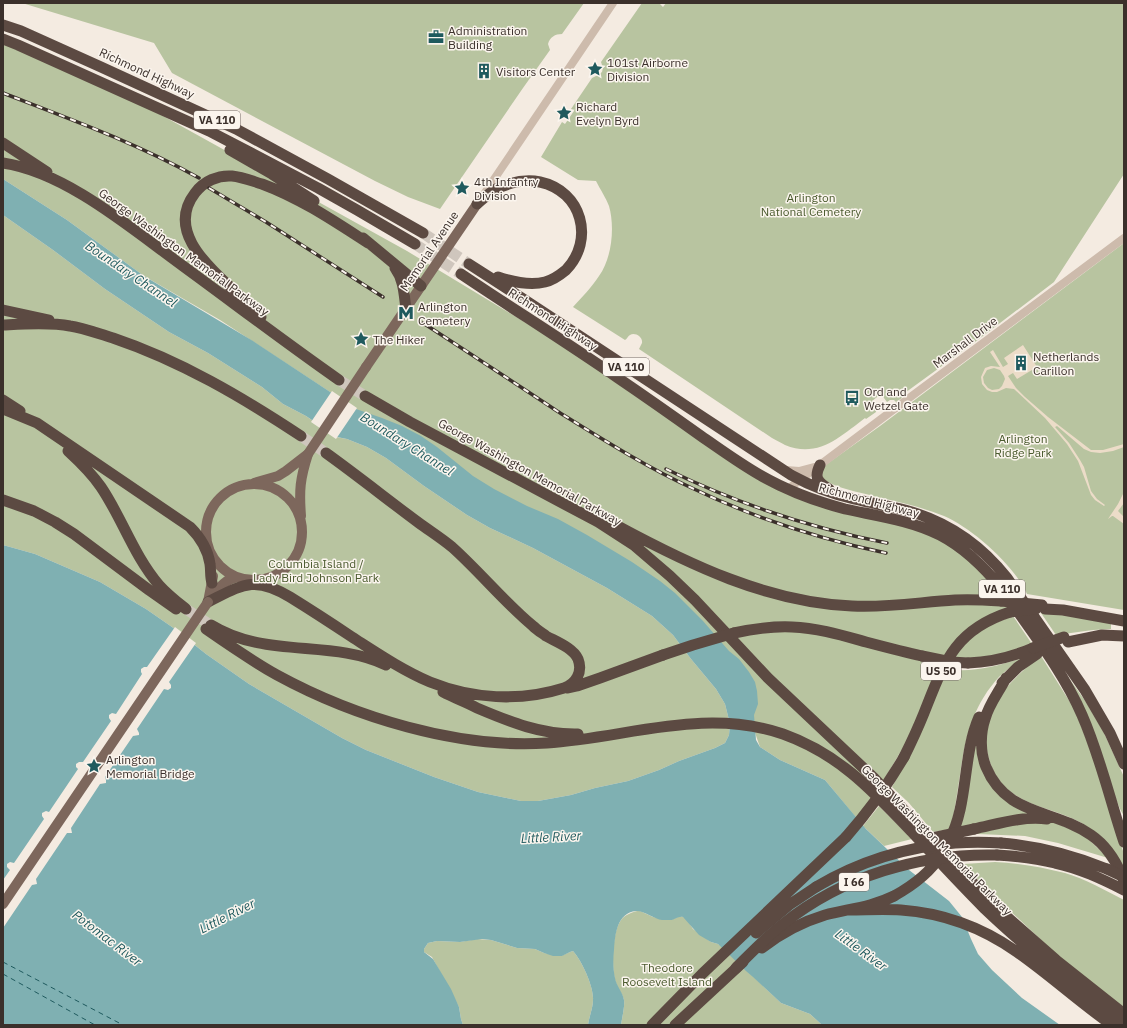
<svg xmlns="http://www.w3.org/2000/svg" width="1127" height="1028" font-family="'IBM Plex Sans',sans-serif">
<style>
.green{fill:#b8c4a0}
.plaza{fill:#ecdcc8;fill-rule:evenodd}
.water{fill:#7fb0b2}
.pier{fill:#f4ebe1}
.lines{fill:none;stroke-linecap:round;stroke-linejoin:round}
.ferry{stroke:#1f5a5e;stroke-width:1;stroke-dasharray:5 4;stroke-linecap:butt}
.highway-tunnel{stroke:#cfc6bd;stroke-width:11;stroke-dasharray:11 5.5;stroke-linecap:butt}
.minor{stroke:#cdbbac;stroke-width:8}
.major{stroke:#7d675c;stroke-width:10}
.highway{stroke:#5c4a42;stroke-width:11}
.rail-casing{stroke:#3b302b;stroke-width:3.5}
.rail{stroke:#fbf5ee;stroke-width:2;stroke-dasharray:6;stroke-linecap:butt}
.major-bridge{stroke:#7d675c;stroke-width:10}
.highway-bridge{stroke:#5c4a42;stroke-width:11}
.labels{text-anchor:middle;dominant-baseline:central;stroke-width:3;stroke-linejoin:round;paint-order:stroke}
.shield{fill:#fbf5ee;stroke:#756b66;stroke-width:1}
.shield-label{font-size:11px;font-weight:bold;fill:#3b302b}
.poi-label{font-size:12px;fill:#3b302b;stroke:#fbf5ee;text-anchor:start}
.street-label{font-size:12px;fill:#3b302b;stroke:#fbf5ee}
.park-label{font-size:12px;fill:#4a5a2e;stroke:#fbf5ee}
.water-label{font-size:13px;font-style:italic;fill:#1f5a5e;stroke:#fbf5ee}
</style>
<rect width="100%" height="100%" fill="#f4ebe1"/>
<!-- green -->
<path class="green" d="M22,3H584L562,34C555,34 550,37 548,44L550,50L523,88L440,209L408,197L375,181L172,73L154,43Z
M642,3H661L660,4L663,7L666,3H1124V174L1054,282L979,339L902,395V398L896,402L894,400H890L887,402L881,394L872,401L871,402L872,401L877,408L876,412L866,419L865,418C841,436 818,459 785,445C781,443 776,440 772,438L639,349C640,347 641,345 642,343C643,337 635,332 630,335C628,336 627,339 625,340L573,307C582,297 592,287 599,276C612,258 615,227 609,206C606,198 600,189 596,181L578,180L541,157L562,122L565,124L574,111L571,109L592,78L598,75L602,72L603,68L601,62Z
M3,43L118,91L407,251L627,384L788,489L939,535L1002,589L1010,612L965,637L924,713L859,821L825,780L780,760L760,747L731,664L460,473L356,409L220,320L144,276L67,220L3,179Z
M3,215L53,250L105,289L169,332L208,353L262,387L283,404L306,416L336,437L347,439L367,447L386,458L424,486L467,515L490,528L533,548L607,588L652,616L673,635L691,659L716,689L725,704L730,724L729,735L725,743L715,748L679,761L659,770L628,781L595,788L571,795L538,801H521L478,792L434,777L366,750L342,738L249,684L206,654L172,627L146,609L100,582L35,554L3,545Z
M1124,243V610L1027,594C1014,565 972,528 944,516C924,508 903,503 882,498C867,494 833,488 822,478L823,468L827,464L880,426Z
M1041,613H1055L1111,623V629L1093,630L1056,635Z
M1013,616L1032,644L1012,652L971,659L952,657L971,638L988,626Z
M1041,656L1075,710L1091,752L1124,854V868C1107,845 1097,828 1069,817C1050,809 1028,805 1011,792C1004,788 999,780 995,774C988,761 985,745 986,730C987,725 990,720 991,716C993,711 995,706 997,701C1005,686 1027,666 1041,656Z
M1023,658C1014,664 1006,670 999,677C973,705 965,738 960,775C957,793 955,812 950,829L933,832L909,803L892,787L897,778L946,669C973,673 997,666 1023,658Z
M1066,674L1086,702L1104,733L1124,777V816L1120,809Z
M974,740L987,776L1035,814L959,829Z
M879,806L912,839L884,846L863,826Z
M1051,821L1084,835L1108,858L1058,843L1025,836L978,834L975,831L1008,823Z
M995,862C1019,863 1042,867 1065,873C1085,879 1105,890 1124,900V1008L1056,954L987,889L963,864Z
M637,911H640L653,917L671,920L680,916L686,918L693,929L711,942L718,944L721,946L781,1003L810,1014L821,1024L824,1025H621C622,1018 625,1006 624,1000C623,995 618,989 616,983C611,969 612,932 621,920C625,915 630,913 637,911Z
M477,939L491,940L517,948L535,949L544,953L561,956L570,952L573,951C582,961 594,987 593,1000C593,1008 589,1017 588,1025H463L461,1019L459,1007L432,957L424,952V949L428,943L437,941L460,942Z"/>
<!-- plaza -->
<path class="plaza" d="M1023,345L1037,367L1017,379L1013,373L1008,376L1016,388L1025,397L1048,417L1091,450H1103L1124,444V447L1113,451L1100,453L1091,452L1084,449L1057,426L1055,427L1069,443L1080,460L1084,467L1091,491L1097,499L1105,505L1104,506L1095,500L1091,495L1078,461L1067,444L1045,418L1014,389L1006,388L997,392H992L987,390L982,384L981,377L985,368L991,366L1000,367L990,352L993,350L1003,367L1008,364L1004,358ZM994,368L1000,370L1004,376L1005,379L1002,386L999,389L992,390L988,388L984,383L983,377L987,370Z
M1124,492V503L1118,511L1124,517V524L1113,516H1112L1108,519L1118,504Z"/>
<!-- water -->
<path class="water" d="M3,179L67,220L144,276L253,341L356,409L382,418L402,426L421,436L437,447L473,476L494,489L527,506L558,519L587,535L632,562L660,581L675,593L703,621L729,651L739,659L749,672L755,682L757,691L758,704L754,715L756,740L760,747L780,760L825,780L866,829L909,870L949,901L962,917L971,939L978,954L992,970L1022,998L1060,1025H824L821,1024L810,1014L781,1003L753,977L746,971L718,944L711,942L699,935L683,917C678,916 676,919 672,920C669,920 665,920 662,920C655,919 642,910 636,911C617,913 615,934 614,950C613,959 613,969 615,978C616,985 623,993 624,1000C625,1006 622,1018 621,1025H588C589,1017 593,1008 593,1000C594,987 582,961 573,951L570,952L562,956H553L544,953L535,949L517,948L491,940L482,939L460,942L437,941L428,943L424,949V952L433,959L451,989L459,1007L461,1019L463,1025H3V545L35,554L100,582L146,609L172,627L206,654L249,684L342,738L366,750L434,777L478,792L521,801H538L571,795L595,788L628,781L659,770L679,761L715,748L725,743L729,735L730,724L725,704L716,689L691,659L673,635L652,616L607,588L533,548L490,528L467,515L424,486L386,458L367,447L347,439L337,437L306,416L283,404L262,387L208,353L169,332L105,289L53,250L3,215Z"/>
<!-- pier -->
<path class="pier" d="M332,391L357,408L336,439L311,422Z
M175,627L196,643L169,682L171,685V688L168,690L164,689L137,729L139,733V735L133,736L105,777L106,780V783L100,784L71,828L72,833H67L36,879L37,884L32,885L3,928V880L10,870L7,867V864L10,862L14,863L44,819L42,816V813L46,811L49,812L78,769L76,767V764L79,762H83L111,721L109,718V715L112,713L116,714L142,674L141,672V669L144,667H147Z"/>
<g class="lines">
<!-- ferry -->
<path class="ferry" d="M3,962L123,1025
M3,974L95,1025"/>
<!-- highway-tunnel -->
<path class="highway-tunnel" d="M423,233L469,264
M415,244L461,274
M339,380L365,396
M301,436L326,453
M186,609L209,624"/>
<!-- minor -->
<path class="minor" d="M482,197L613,3
M786,470L799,471L814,467
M788,489L889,413L1124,238"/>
<!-- major -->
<path class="major" d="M366,367L477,204
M254,483L278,476L286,471L308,454
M206 532a48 48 0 1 1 96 0a48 48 0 1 1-96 0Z
M301,516C299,490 300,479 308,454
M209,601C218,590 223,580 237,577
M208,602L213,576"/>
<!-- highway -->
<path class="highway" d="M3,25L21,31L101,67L236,129L328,179L423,233
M3,39L18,45L209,131L318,188L357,210L415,244
M3,143L47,172
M230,150L272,174L314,201
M3,163C66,172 132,229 183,266C235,304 286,343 339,380
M477,204C483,199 489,193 496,189C509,183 526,179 540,182C582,191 595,240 566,270C560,275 553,280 545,282C529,286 513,282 498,277
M363,238L421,286
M469,264L528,302L791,475C811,486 832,494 854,499C871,503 888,506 905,510C946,521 981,545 1007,578L1085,690L1110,733L1124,764
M395,268C404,280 404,295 406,309
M461,274C513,309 566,342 618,378C646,397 673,416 701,436C720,449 739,463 760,475C786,490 815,501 845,509C877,516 910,520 940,535C965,548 984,567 1002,589C1030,630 1062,669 1082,715C1100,756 1110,800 1124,842
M3,310L49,320
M261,317C250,306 239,296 228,285C203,262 168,228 195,193C204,181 218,175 232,176C242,177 252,181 262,184C300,198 334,221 368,243
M3,325C23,324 50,322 70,326C84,328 99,334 113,338C181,361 242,397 301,436
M365,396L410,422L598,522L635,546L670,576L695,600L768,678L874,778L961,871L1007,917L1056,960L1124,1014
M3,400L20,411
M3,409L37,423L190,527C200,537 208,550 210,564C211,570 210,577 212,583
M68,451C80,462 92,474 101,487C122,518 134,556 159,585C167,594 176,601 186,609
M820,465C814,477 817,482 829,489
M3,500L34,511L55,522L74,534L149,590L176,609
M616,525C690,565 767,602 852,606C887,608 921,602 955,600C970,599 986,600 1001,601
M208,602C242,585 254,575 290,597C311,610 331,623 352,637C377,653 402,670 430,682C472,699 520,702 564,688C576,684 583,672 578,659C573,648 557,642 546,636C542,633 537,630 533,626C504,602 480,572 452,547C441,538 430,531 419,523C388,500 358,476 326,453
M1045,609L1063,610L1124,621
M211,625C266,659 331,639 386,665
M206,629C229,645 252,661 277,675C354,717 458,749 547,743C626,738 704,707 783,734C839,754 872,790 912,832C936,858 960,884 985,909C1029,951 1076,988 1124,1024
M734,633C753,629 772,626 792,627C818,628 841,635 866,642C885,647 904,652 922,656
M1068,642L1102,635L1124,636
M968,663C991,662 1012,657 1033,648
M1006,678C999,692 989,704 985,719C980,734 980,752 986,767C1006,816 1054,809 1091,835C1107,846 1117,862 1124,881
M1002,683L1018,667L1037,654
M568,688L577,686L600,678L663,655
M443,692C454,698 466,702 477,708C510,722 542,735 578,734
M904,757C911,743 918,728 924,713C944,663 954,630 1010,612
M974,829C998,824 1021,816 1047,819
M949,841C969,803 962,756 979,717
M1001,843C1038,846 1072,855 1107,869
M997,855C1016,856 1036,858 1055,863C1079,868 1102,879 1124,890
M849,910C866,910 883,909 901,910C943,913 983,928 1017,952C1050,975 1079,1002 1112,1025
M756,933L789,905L816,887
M762,948C781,933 802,922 825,915C848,909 872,907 894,896
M652,1025L702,974L846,837
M675,1025L743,962"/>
<defs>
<path id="rail" d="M3,93C70,119 136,143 199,178
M209,188L266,222L383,297
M423,323C468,352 513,382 557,411C602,439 646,467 694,489C755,518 819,539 886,553
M666,469C736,503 810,528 887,543"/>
</defs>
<!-- rail casing -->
<use href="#rail" class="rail-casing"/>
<!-- rail -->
<use href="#rail" class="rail"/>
<!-- major-bridge -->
<path class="major-bridge" d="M308,454L366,367
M3,904L199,615L208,602"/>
<!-- highway-bridge -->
<path class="highway-bridge" d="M1001,601L1042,605
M1010,612L1025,610L1036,609
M1033,648L1064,637
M663,655L693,645L734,633
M922,656L951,662L968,663
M846,837C868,812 887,786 904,757
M923,840L974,829
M1107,869L1124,877
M816,887C858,862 906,847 955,843C970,842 986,842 1001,843
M894,896C912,886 930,873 941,855
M736,968C751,953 766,937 783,924C843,876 920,853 997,855"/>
</g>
<!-- icons -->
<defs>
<symbol id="office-bare" viewBox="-9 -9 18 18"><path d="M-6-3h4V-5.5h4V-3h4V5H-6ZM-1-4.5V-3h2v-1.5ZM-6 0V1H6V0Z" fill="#1f5a5e" stroke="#fbf5ee" stroke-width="2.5" paint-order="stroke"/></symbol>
<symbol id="sight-bare" viewBox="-9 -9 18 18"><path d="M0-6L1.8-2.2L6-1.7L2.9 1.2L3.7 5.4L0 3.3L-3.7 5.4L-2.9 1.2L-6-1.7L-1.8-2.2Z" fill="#1f5a5e" stroke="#fbf5ee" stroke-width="2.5" paint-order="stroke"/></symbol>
<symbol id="building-bare" viewBox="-9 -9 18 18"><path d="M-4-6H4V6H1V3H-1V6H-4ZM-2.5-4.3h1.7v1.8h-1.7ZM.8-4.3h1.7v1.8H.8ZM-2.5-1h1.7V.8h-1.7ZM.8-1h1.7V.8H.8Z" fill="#1f5a5e" stroke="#fbf5ee" stroke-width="2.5" paint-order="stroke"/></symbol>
<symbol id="metro-bare" viewBox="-9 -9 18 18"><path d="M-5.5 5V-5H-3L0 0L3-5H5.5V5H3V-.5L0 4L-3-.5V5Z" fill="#1f5a5e" stroke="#fbf5ee" stroke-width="2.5" paint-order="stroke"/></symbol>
<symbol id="bus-bare" viewBox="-9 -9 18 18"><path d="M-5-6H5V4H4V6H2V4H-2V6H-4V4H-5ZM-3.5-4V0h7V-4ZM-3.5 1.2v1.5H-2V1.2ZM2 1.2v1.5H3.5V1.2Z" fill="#1f5a5e" stroke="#fbf5ee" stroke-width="2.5" paint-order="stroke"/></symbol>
</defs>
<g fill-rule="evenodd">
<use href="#office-bare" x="425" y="26" width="22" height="22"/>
<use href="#sight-bare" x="584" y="58" width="22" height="22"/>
<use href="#building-bare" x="473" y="60" width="22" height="22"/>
<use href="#sight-bare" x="553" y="102" width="22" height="22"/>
<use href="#sight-bare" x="451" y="177" width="22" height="22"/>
<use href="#metro-bare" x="395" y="302" width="22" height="22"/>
<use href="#sight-bare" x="350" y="328" width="22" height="22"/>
<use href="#building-bare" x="1010" y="352" width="22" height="22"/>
<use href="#bus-bare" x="841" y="387" width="22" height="22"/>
<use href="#sight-bare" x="83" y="755" width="22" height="22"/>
</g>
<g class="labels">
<!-- shield labels -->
<g class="shield">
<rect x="194" y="111" width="46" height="18" rx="3"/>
<rect x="603" y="358" width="46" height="18" rx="3"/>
<rect x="979" y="580" width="46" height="18" rx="3"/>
<rect x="921" y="662" width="40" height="18" rx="3"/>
<rect x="839" y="873" width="30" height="18" rx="3"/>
</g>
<g class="shield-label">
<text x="217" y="120">VA 110</text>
<text x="626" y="367">VA 110</text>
<text x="1002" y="589">VA 110</text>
<text x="941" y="671">US 50</text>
<text x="854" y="882">I 66</text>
</g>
<!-- poi labels -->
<g class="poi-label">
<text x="448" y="30">Administration<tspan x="448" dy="14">Building</tspan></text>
<text x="607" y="62">101st Airborne<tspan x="607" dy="14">Division</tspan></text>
<text x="496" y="71">Visitors Center</text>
<text x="576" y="106">Richard<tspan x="576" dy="14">Evelyn Byrd</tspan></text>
<text x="474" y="181">4th Infantry<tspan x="474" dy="14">Division</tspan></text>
<text x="418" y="306">Arlington<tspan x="418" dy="14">Cemetery</tspan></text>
<text x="373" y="339">The Hiker</text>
<text x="1033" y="356">Netherlands<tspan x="1033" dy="14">Carillon</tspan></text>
<text x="864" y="391">Ord and<tspan x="864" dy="14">Wetzel Gate</tspan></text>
<text x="106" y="759">Arlington<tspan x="106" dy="14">Memorial Bridge</tspan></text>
</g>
<!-- street labels -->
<g class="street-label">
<text transform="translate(147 73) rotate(25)">Richmond Highway</text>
<text transform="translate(429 251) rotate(-56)">Memorial Avenue</text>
<text transform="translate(184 252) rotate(36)">George Washington Memorial Parkway</text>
<text transform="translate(553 319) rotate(33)">Richmond Highway</text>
<text transform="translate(965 342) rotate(-37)">Marshall Drive</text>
<text transform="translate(530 472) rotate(29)">George Washington Memorial Parkway</text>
<text transform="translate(869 500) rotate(15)">Richmond Highway</text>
<text transform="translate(937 840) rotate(45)">George Washington Memorial Parkway</text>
</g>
<!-- park labels -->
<g class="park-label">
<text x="811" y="197">Arlington<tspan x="811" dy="14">National Cemetery</tspan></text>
<text x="1023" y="438">Arlington<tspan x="1023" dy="14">Ridge Park</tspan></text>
<text x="316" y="563">Columbia Island /<tspan x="316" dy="14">Lady Bird Johnson Park</tspan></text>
<text x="667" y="967">Theodore<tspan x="667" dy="14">Roosevelt Island</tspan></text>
</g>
<!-- water labels -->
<g class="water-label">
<text transform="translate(131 274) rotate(34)">Boundary Channel</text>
<text transform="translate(407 444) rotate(32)">Boundary Channel</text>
<text transform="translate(551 837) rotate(-3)">Little River</text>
<text transform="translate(227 916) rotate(-27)">Little River</text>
<text transform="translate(107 938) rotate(37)">Potomac River</text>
<text transform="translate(861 950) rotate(36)">Little River</text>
</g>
</g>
<!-- border -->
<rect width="1127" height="1028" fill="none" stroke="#3b302b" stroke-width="8"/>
</svg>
